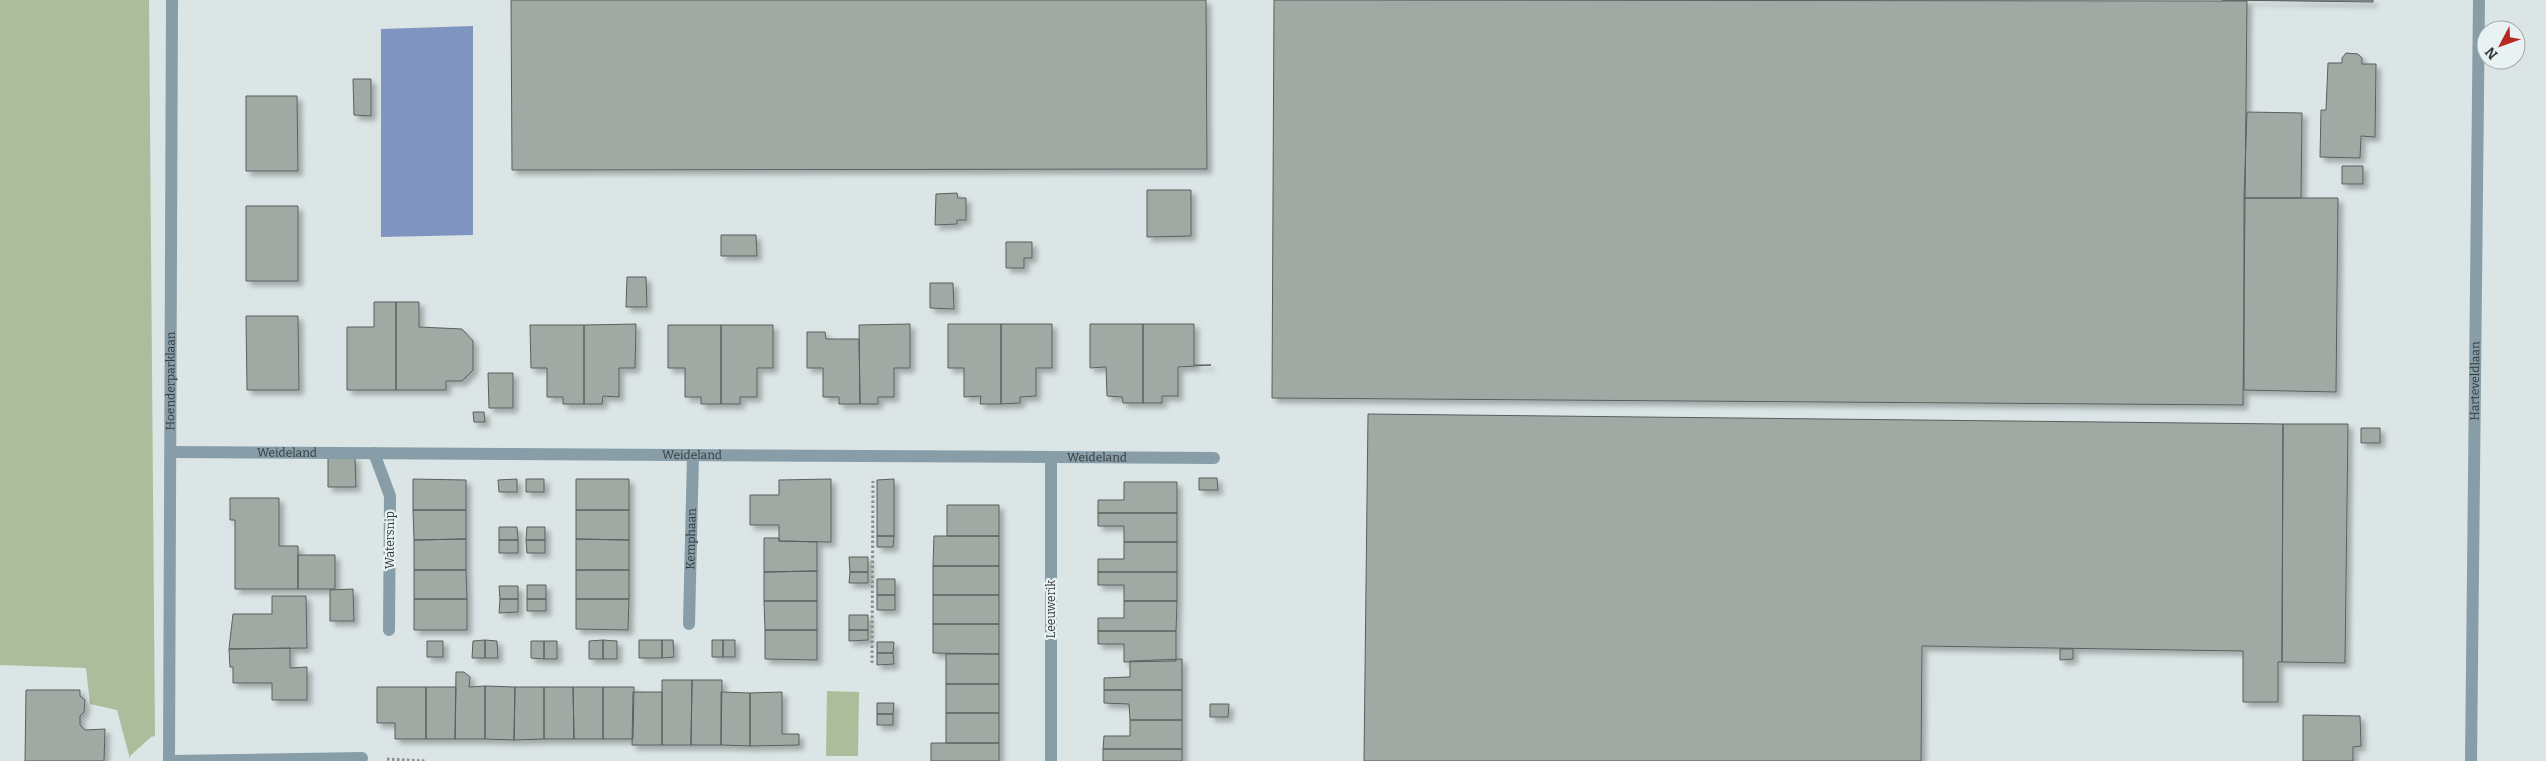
<svg xmlns="http://www.w3.org/2000/svg" width="2546" height="761" font-family="Bitter,serif">
<style>
.green{fill:#acbd9b}
.water{fill:#7f95bf}
.building{fill:#a1a9a5;stroke:#59605d;filter:url(#shadow)}
.lines{fill:none;stroke-linecap:round;stroke-linejoin:round}
.path{stroke:#888f8f;stroke-width:3;stroke-dasharray:2.5 2.5;stroke-linecap:butt}
.pedestrian{stroke:#879ea9;stroke-width:12}
.minor{stroke:#879ea9;stroke-width:12}
.labels{text-anchor:middle;dominant-baseline:central;stroke-width:4.5;stroke-linejoin:round;paint-order:stroke}
.street-label{font-size:12px;fill:#343838;stroke:#e8f2f2}
</style>
<defs>
<filter id="shadow"><feDropShadow dx="4.5" dy="4.5" stdDeviation="2.5" flood-color="#0004"/></filter>
</defs>
<rect width="100%" height="100%" fill="#dbe5e5"/>
<!-- green -->
<path class="green" d="M0,0H149L155,736L151,737L130,756V759L117,710L90,704L86,668L0,665Z
M827,691L859,692L858,756H826Z"/>
<!-- water -->
<path class="water" d="M473,26V235L381,237V29Z"/>
<!-- building -->
<path class="building" d="M511,0H1206L1207,169L512,170Z
M1274,0L2247,1L2243,405L1272,398Z
M2222,0H2373V2Z
M2346,53L2358,54L2362,58V64H2376L2375,137L2361,136L2360,158L2320,157L2321,110H2326L2328,63H2342V58Z
M353,79H371V116L354,115Z
M246,96H297L298,171H246Z
M2247,112L2302,113L2301,198H2244Z
M2342,166H2363V184H2342Z
M1147,190H1191V236L1147,237Z
M957,193L958,198H966V220H957V224L935,225L936,194Z
M2244,198H2338L2336,392L2244,390Z
M246,206H298V281H246Z
M721,235H756L757,256H721Z
M1006,242H1032V258H1024V268H1006Z
M627,277H646L647,307H626Z
M930,283H953L954,309L930,308Z
M374,302H396V390H347V327H374Z
M396,302H419V327L462,329L473,341V370L462,381H446V390H396Z
M246,316H298L299,390H247Z
M636,324L635,368H619V397L603,396L602,404H584V325Z
M910,324V368H894V397H878V404H860L859,325Z
M948,324H1001V404H980L981,396L964,397V368H948Z
M1001,324H1052V368H1036V396L1020,397V403L1001,404Z
M1090,324H1143V403H1123L1122,397L1107,396L1106,367L1090,368Z
M1143,324H1194V365H1211L1178,367V396H1162V403H1143Z
M530,325H584V404H563V397H547V368H531Z
M668,325H721V404H701V397H685V368H668Z
M721,325H773V368H757V397H740V404H721Z
M807,332H825L826,339H859L860,404H839V397H823V368H807Z
M488,373H513V408H489Z
M473,412H484L485,422H474Z
M1368,414L2283,424L2282,662H2278V702H2243V651L1922,646L1921,761H1364Z
M2283,424H2348L2345,663L2282,662Z
M2361,428H2380V443H2361Z
M328,457H355L356,487H328Z
M1199,478H1217L1218,490H1199Z
M413,479L466,480V510H413Z
M517,479V492H499L498,480Z
M526,479H544V492H526Z
M576,479H629V510H576Z
M831,479V542L779,541V525H750V495H779V480Z
M894,479V536H877V480Z
M1124,482H1177V513H1098V500H1124Z
M230,498H279V546H298V589H235V520H230Z
M947,505H999V536H947Z
M413,510H466V539L414,540Z
M576,510H629V540L576,539Z
M1098,513H1177V542H1124V526H1098Z
M499,527H517L518,540H499Z
M527,527H545V540H526Z
M877,536H894L893,547H877Z
M934,536H999V566H933Z
M764,538H779V541L817,542V571L764,572Z
M466,539V570H414V540Z
M576,539L629,540V570H576Z
M499,540H518V553H499Z
M526,540H545V553H527Z
M1124,542H1177V572H1098V559H1124Z
M298,555H335V589H298Z
M849,557H868V572H850Z
M933,566H999V595H933Z
M414,570H466L467,599H414Z
M576,570H629V599H576Z
M817,571V601H764V572Z
M850,572H868V583H849Z
M1098,572H1177V601H1124V585H1098Z
M877,579H895V595H877Z
M527,585H546V599H527Z
M499,586H518V599H500Z
M353,589L354,621H330V590Z
M877,595H895V610H877Z
M933,595H999V624H933Z
M272,596H306L307,648L229,649L233,614H272Z
M414,599H467V630H414Z
M500,599H518V612L499,613Z
M527,599H546V611H527Z
M576,599H629L628,630L576,629Z
M764,601H817V630H765Z
M1124,601H1177L1176,631H1098V618H1124Z
M849,615H868V630H849Z
M933,624H999V654L933,653Z
M765,630H817V660L765,659Z
M849,630H868V640L849,641Z
M1098,631H1176V661L1124,662V644H1098Z
M485,640L497,641L498,658H485Z
M485,640V658H472L473,641Z
M603,640L617,641V659H603Z
M603,640V659H589V641Z
M639,640H662V658H639Z
M662,640H673L674,657L662,658Z
M712,640H723V657H712Z
M723,640H735V657H723Z
M427,641H443V657H427Z
M531,641H544V659L531,658Z
M544,641H557V659H544Z
M877,642H894L893,653H877Z
M290,648V668L307,667V700H272V683H233V667H230L229,649Z
M2060,649H2073V659L2060,660Z
M877,653H893L894,664L877,665Z
M946,654H999V684H946Z
M1182,659V690H1104V678L1130,677V661Z
M456,672H464L470,677L469,687L485,686V739H455Z
M662,680H692L691,745H662Z
M692,680H722L721,745H691Z
M946,684H999V713H946Z
M485,686L515,687L514,740L485,739Z
M377,687H426V739H395V723H377Z
M426,687H456L455,739H426Z
M515,687H544V739L514,740Z
M544,687H573L574,739H544Z
M573,687H603V739H574Z
M603,687H634L633,739H603Z
M26,690H80V696L85,700L84,712L80,716V725L85,730L105,729L104,761H25Z
M1104,690H1182V720H1130L1129,704L1104,703Z
M633,692H662V745H632Z
M721,692L750,693V746L721,745Z
M782,692V734H799V745L750,746V693Z
M877,703H894L893,714H877Z
M1210,704H1229L1228,717H1210Z
M946,713H999V743H946Z
M877,714H893V725H877Z
M2303,715L2360,716L2361,746L2353,747V761H2303Z
M1130,720H1182V749H1103L1104,736H1130Z
M931,743H999V761H931Z
M1103,749H1182V761H1103Z"/>
<g class="lines">
<!-- path -->
<path class="path" d="M872,663L873,481
M387,759L426,761"/>
<!-- pedestrian -->
<path class="pedestrian" d="M374,453L390,496L389,630"/>
<!-- minor -->
<g class="minor">
<path id="s1" d="M171,452L1214,458"/>
<path id="s2" d="M689,624L693,455"/>
<path id="s3" d="M169,761L172,0"/>
<path d="M169,761L362,758"/>
<path d="M1051,761V457"/>
<path id="s4" d="M2471,761L2479,0"/>
</g>
</g>
<g class="labels">
<!-- street labels -->
<g class="street-label">
<text stroke="none"><textPath href="#s3" startOffset="380">Hoenderparklaan</textPath></text>
<text stroke="none"><textPath href="#s4" startOffset="380">Harteveldlaan</textPath></text>
<text stroke="none"><textPath href="#s1" startOffset="116">Weideland</textPath></text>
<text stroke="none"><textPath href="#s1" startOffset="521">Weideland</textPath></text>
<text stroke="none"><textPath href="#s1" startOffset="926">Weideland</textPath></text>
<text stroke="none"><textPath href="#s2" startOffset="85">Kemphaan</textPath></text>
<text transform="translate(390 540) rotate(-90)">Watersnip</text>
<text transform="translate(1051 609) rotate(-90)">Leeuwerik</text>
</g>
</g>
<!-- north arrow -->
<g transform="translate(2501 45) rotate(229)"><circle r="24" fill="#e8f2f2" stroke="#a0a8a8"/>
<path d="M0-4L9 19L0 12L-9 19Z" fill="#b72822"/>
<text y="-8" font-size="14" font-weight="bold" text-anchor="middle" fill="#343838">N</text>
</g>
</svg>
